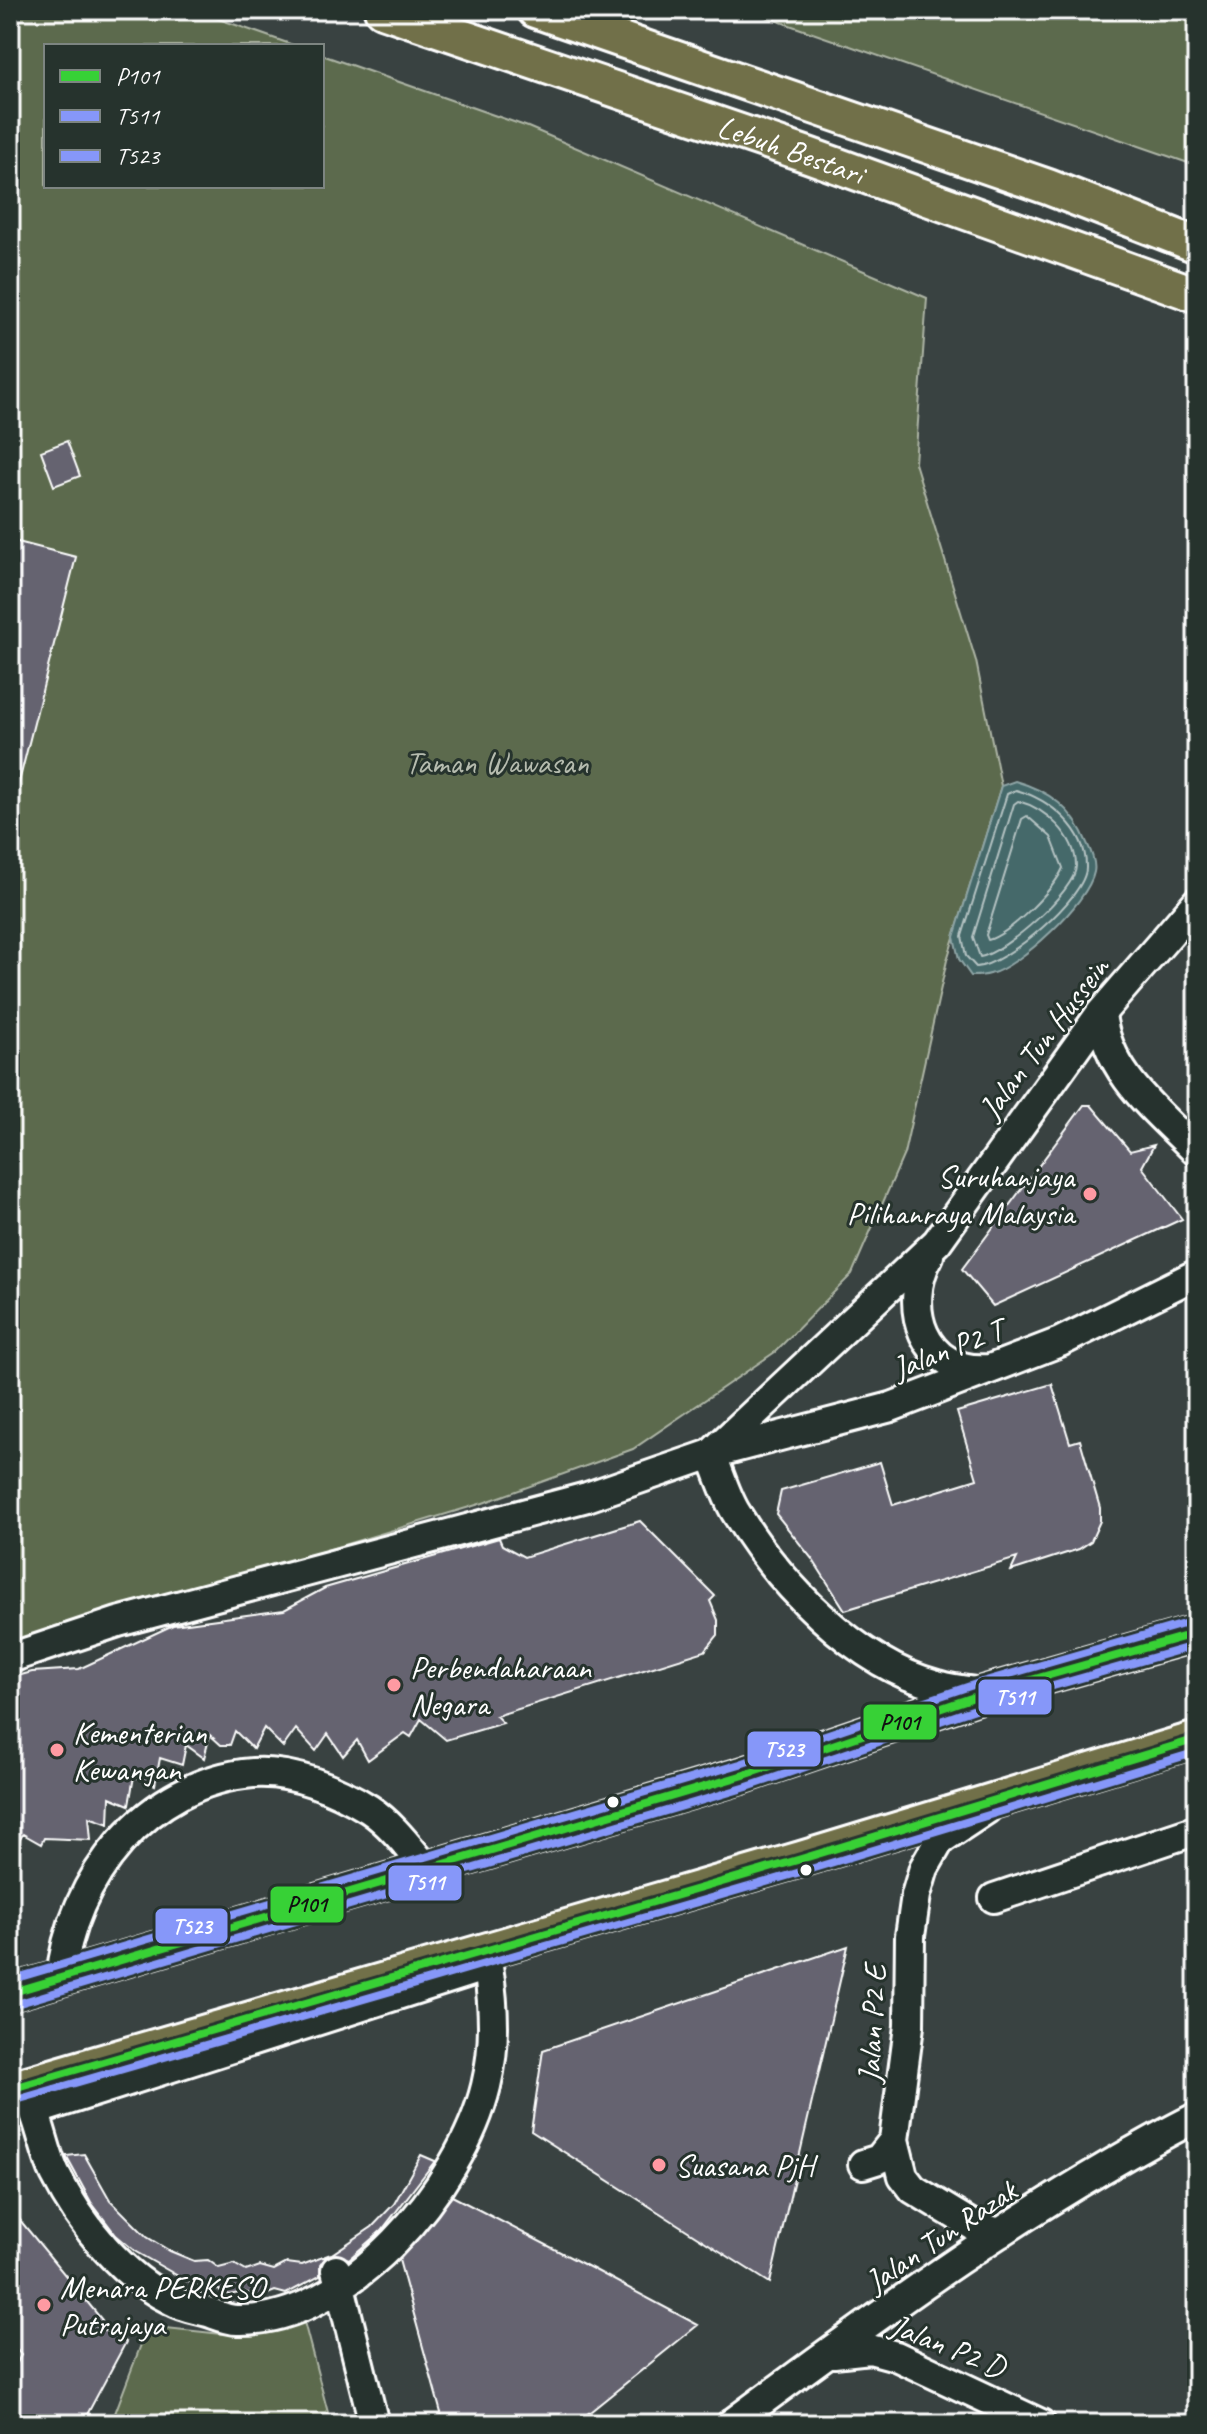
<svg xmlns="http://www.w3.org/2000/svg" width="1207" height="2434" font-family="Caveat,sans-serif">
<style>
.green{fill:#5c6b4e;stroke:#aeb5a6;stroke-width:2}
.water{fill:#45696a;stroke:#8fa5a6;stroke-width:2}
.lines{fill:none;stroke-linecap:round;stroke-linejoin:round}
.shore{stroke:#b5c3c3;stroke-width:2}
.building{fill:#656470;stroke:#fff;stroke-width:2}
.minor-casing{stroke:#fff;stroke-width:34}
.major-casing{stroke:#fff;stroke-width:40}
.minor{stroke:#26332d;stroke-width:28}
.major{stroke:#71704a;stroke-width:34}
.bus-1-casing{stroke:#26332d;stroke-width:14}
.bus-2-casing{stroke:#26332d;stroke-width:14}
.bus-3-casing{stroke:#26332d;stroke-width:14}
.bus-1{stroke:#37d136;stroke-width:8}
.bus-2{stroke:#8697f9;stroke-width:8}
.bus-3{stroke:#8697f9;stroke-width:8}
.poi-dot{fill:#ff9aa2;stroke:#26332d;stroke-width:3}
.bus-dot{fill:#fff;stroke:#26332d;stroke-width:3}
.labels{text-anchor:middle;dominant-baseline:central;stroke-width:6;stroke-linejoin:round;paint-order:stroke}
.street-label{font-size:32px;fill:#fff;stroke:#26332d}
.park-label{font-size:32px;fill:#b6bcaf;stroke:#26332d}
.poi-label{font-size:32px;fill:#fff;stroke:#26332d;text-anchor:start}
.line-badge{stroke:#26332d;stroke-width:3}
.badge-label{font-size:22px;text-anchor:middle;font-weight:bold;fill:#fff}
.pale-badge-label{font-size:22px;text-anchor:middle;font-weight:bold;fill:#111}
</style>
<rect width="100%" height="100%" fill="#394241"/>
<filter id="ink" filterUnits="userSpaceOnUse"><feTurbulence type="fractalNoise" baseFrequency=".0125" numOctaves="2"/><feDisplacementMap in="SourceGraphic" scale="16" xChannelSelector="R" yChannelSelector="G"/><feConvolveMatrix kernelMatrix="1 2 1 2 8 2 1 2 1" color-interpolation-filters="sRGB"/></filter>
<g filter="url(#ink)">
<!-- green -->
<path class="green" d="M10,10H193L296,46H46V186H322V55L528,127L927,298L915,463L976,661L1001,786L947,960L904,1154L852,1274L775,1352L633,1449L483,1503L10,1645Z
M746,10H1197V166Z
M303,2318L331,2424H111L148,2326L222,2334Z"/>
<!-- water -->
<path class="water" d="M1015,781C1050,791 1073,809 1087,843C1091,851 1096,863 1094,872C1088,903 1019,967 990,974C984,976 977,976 971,976L959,959L954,937L1001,786Z"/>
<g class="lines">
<!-- shore -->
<path class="shore" d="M1016,790C1049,799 1087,829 1086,868C1086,897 1005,966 976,967L966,956L962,936L1007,794Z
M1018,801C1045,808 1076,836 1076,866C1076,891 1004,953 980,957L973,937L1014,804Z
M1027,816L1051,837L1063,868C1054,889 1010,934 988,940L986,935L1022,819Z"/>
</g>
<!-- building -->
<path class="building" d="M67,441L80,476L54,486L41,451Z
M10,540L76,557L16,794H10Z
M1084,1105H1091L1130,1151L1154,1145L1142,1167L1182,1219L993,1306L962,1269Z
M1052,1384L1070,1443L1080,1440L1100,1508V1521L1091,1541L1079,1549L1011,1571L1017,1558L845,1610L813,1560L776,1514L781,1491L880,1462L893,1505L977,1479L957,1412Z
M640,1521L715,1596L710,1601L718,1620V1635L705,1651L496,1716L503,1723L446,1740L421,1719L411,1737L405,1733L368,1760L357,1740L343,1756L328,1734L316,1751L296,1729L283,1747L264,1728L253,1749L235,1731L230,1745H221L210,1735L204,1758L186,1745L182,1765L160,1758L155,1785L134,1776L129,1805L110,1797L109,1824L89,1817L91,1840L44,1838L41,1844L23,1834L10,1856V1678L32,1672L79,1669L173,1625L284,1610L325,1588L499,1538L502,1545L524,1557Z
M848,1946L770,2283L531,2131L543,2050Z
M84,2154L110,2200L147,2237L170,2251L194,2261L208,2260L219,2268L234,2264L246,2271L260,2266L274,2270L287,2263L302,2265L328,2255L320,2265V2276L286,2294L275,2291L260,2297L244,2292L229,2295L215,2288H199L136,2252L116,2235L91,2202L66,2156Z
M421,2155L435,2161L382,2230L349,2259L332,2254L372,2227L394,2204Z
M452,2196L595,2270L698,2325L575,2424H444L399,2260Z
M10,2208L102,2320L96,2326L126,2342L82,2424H10V2376L21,2355L10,2341Z"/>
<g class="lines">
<defs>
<path id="minor" d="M1101,1013C1107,1074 1157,1111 1197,1152
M929,1256C901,1306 923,1375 989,1369
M712,1453L937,1242L1101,1013L1197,902
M711,1454C719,1472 725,1494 735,1511C777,1581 855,1664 937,1685C952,1690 969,1691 985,1693
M10,1658L118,1622L587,1497L711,1454L891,1407L1060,1342L1197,1274
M987,1809L940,1840L924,1868L916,1895L910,1936L909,2026L894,2140L903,2176L913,2189L974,2226L1000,2233
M994,1898L1197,1830
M488,1966C494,2008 496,2044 486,2086C462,2186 348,2323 237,2320C228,2320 217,2315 208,2312C197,2309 183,2307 173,2301C122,2277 80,2224 55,2174C46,2155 42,2132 34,2111Z
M61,1979C70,1879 148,1781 253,1773C291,1770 337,1789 369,1809C392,1824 410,1849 428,1870
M863,2164L879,2159L894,2140
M336,2270L374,2424
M834,2353L870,2349L896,2356L1041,2424
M731,2424C878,2315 1034,2200 1197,2117"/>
<g id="major">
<path id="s1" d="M382,10L808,155L1197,295"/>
<path d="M535,10L1048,187L1197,245"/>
<path d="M10,1993L744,1775L986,1693L1197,1633"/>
<path d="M10,2089L801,1859L1197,1739"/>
</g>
</defs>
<!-- minor casing -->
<use href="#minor" class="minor-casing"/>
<!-- major casing -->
<use href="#major" class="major-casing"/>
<!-- minor -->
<use href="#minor" class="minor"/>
<!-- major -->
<use href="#major" class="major"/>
<defs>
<path id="bus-1" d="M10,1993L744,1775L986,1693L1197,1633
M10,2089L801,1859L1197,1739"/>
<path id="bus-2" d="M13,2005L747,1787L990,1704L1197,1645
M13,2101L804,1871L1197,1752"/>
<path id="bus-3" d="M10,1980L740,1764L982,1682L1194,1621"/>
</defs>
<!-- bus-1 casing -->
<use href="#bus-1" class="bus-1-casing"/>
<!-- bus-2 casing -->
<use href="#bus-2" class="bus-2-casing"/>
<!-- bus-3 casing -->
<use href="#bus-3" class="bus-3-casing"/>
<!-- bus-1 -->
<use href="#bus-1" class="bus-1"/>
<!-- bus-2 -->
<use href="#bus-2" class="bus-2"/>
<!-- bus-3 -->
<use href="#bus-3" class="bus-3"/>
</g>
</g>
<!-- markers -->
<g class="poi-dot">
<circle cx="1090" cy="1194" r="8"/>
<circle cx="394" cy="1685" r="8"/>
<circle cx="57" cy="1750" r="8"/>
<circle cx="659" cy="2165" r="8"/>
<circle cx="44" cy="2305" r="8"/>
</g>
<g class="bus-dot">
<circle cx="613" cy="1802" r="7"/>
<circle cx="806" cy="1870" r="7"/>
</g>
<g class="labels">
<!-- street labels -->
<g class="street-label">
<text stroke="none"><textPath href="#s1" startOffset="432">Lebuh Bestari</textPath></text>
<text transform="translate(1044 1038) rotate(-53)">Jalan Tun Hussein</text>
<text transform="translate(948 1349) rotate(-21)">Jalan P2 T</text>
<text transform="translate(872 2024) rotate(-87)">Jalan P2 E</text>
<text transform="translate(941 2236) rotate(-34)">Jalan Tun Razak</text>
<text transform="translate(948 2346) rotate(22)">Jalan P2 D</text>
</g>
<!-- park labels -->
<g class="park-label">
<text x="497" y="762">Taman Wawasan</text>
</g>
<!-- poi labels -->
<g class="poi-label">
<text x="1074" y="1176" text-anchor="end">Suruhanjaya<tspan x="1074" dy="37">Pilihanraya Malaysia</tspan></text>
<text x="410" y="1667">Perbendaharaan<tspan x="410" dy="37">Negara</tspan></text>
<text x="73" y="1732">Kementerian<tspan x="73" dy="37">Kewangan</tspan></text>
<text x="675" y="2165">Suasana PjH</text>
<text x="60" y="2287">Menara PERKESO<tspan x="60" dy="37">Putrajaya</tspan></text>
</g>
</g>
<g class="line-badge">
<rect x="977" y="1678" width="76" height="38" rx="8" fill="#8697f9"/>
<rect x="862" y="1703" width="76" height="38" rx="8" fill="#37d136"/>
<rect x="746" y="1730" width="76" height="38" rx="8" fill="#8697f9"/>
<rect x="387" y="1864" width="76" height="38" rx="8" fill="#8697f9"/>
<rect x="269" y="1885" width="76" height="39" rx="8" fill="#37d136"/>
<rect x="154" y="1907" width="75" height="38" rx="8" fill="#8697f9"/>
</g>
<g class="badge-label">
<text x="1015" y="1705">T511</text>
<text x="784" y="1757">T523</text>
<text x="425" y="1890">T511</text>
<text x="192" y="1934">T523</text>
</g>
<g class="pale-badge-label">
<text x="900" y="1730">P101</text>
<text x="307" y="1912">P101</text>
</g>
<!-- margin -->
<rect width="1207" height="2434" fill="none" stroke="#26332d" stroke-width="40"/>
<rect x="20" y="20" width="1167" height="2394" fill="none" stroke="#fff" stroke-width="3" filter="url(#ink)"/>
<!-- legend -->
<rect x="44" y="44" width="280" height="144" fill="#26332d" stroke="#7d8581" stroke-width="2"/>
<rect x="60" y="70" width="40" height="12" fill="#37d136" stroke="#7d8581" stroke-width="2"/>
<text x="116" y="84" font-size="24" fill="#ffffff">P101</text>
<rect x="60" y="110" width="40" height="12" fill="#8697f9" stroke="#7d8581" stroke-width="2"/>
<text x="116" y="124" font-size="24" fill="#ffffff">T511</text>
<rect x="60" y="150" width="40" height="12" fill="#8697f9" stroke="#7d8581" stroke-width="2"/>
<text x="116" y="164" font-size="24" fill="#ffffff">T523</text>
</svg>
